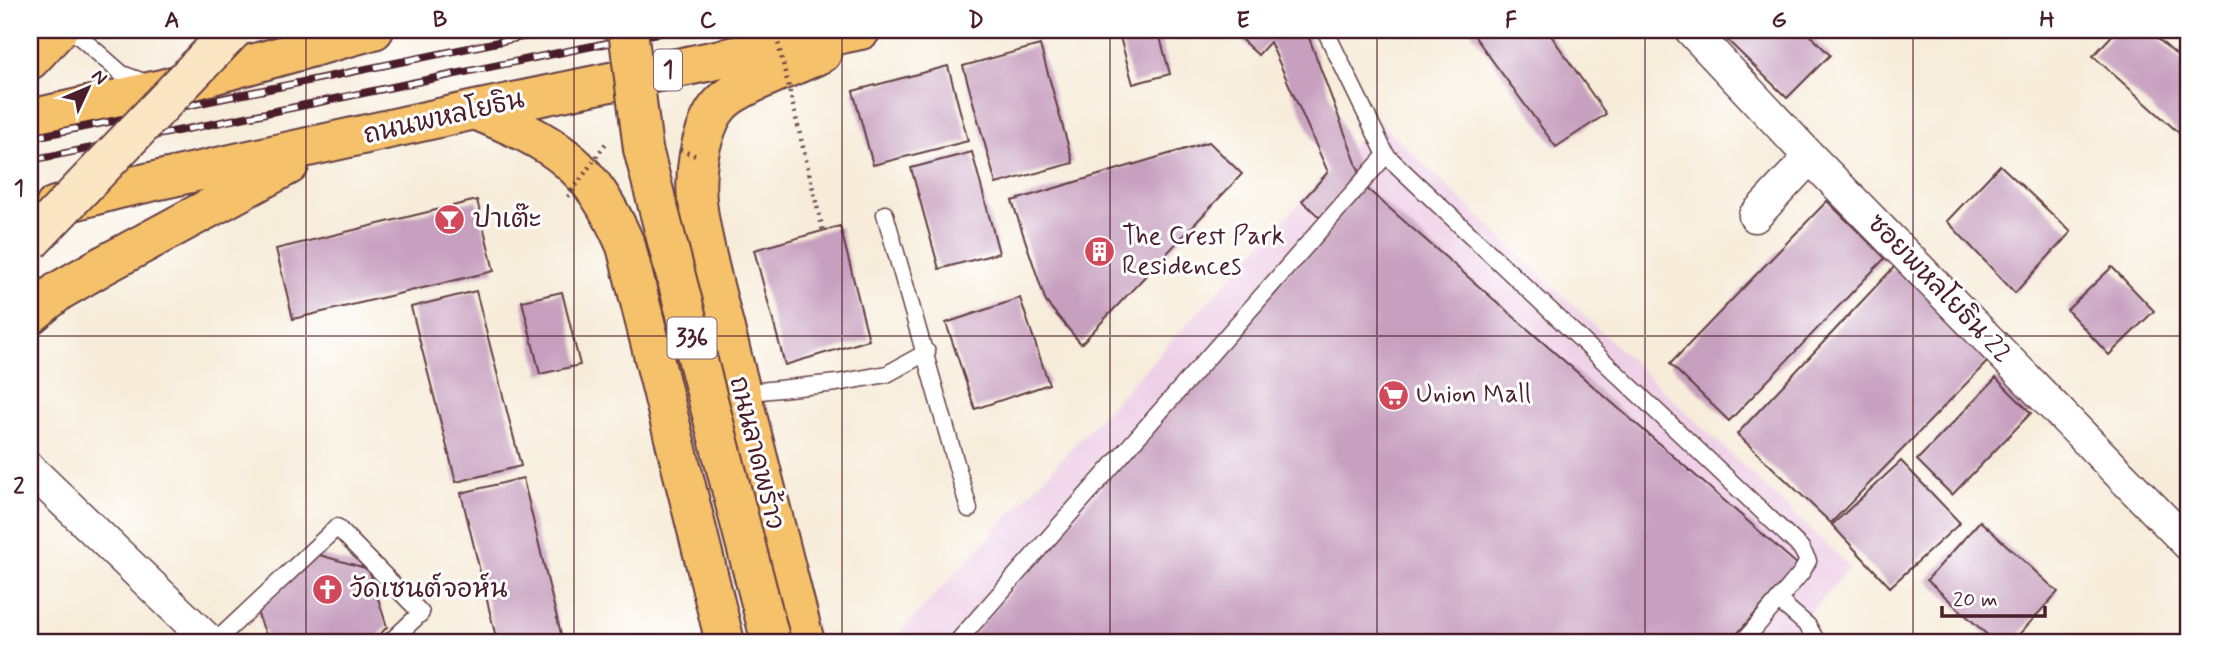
<svg xmlns="http://www.w3.org/2000/svg" width="2219" height="672" font-family="Mynerve,'Playpen Sans Thai',sans-serif">
<style>
.built{fill:#eed0e7}
.building{fill:#c7a0bf}
.lines{fill:none;stroke-linecap:round;stroke-linejoin:round}
.lane-casing{stroke:#643e45;stroke-width:19}
.street-casing{stroke:#643e45;stroke-width:35}
.primary-casing{stroke:#643e45;stroke-width:42}
.highway-casing{stroke:#643e45;stroke-width:42}
.lane{stroke:#fff;stroke-width:16}
.street{stroke:#fff;stroke-width:32}
.primary{stroke:#f5c16b;stroke-width:38}
.highway{stroke:#f5c16b;stroke-width:38}
.rail-casing{stroke:#4a1f2b;stroke-width:8}
.rail{stroke:#fff;stroke-width:5;stroke-dasharray:16;stroke-linecap:butt}
.secondary-bridge-casing{stroke:#643e45;stroke-width:42;stroke-linecap:butt}
.primary-bridge-casing{stroke:#643e45;stroke-width:42;stroke-linecap:butt}
.path-bridge{stroke:#643e45;stroke-width:4.5;stroke-dasharray:2 5;stroke-linecap:butt}
.secondary-bridge{stroke:#fbe6c4;stroke-width:38}
.primary-bridge{stroke:#f5c16b;stroke-width:38}
.grid{fill:none;stroke:#4a1f2b;stroke-width:2;stroke-opacity:0.55}
.labels{text-anchor:middle;dominant-baseline:central;stroke-width:6;stroke-linejoin:round;paint-order:stroke}
.shield{fill:#fff;stroke:#80626b;stroke-width:2}
.shield-label{font-size:24px;font-weight:bold;fill:#4a1f2b}
.street-label{font-size:26px;fill:#4a1f2b;stroke:#fff}
.poi-label{font-size:26px;fill:#4a1f2b;stroke:#fff;text-anchor:start}
.neatline{fill:none;stroke:#4a1f2b;stroke-width:2.5}
.grid-label{font-size:23px;text-anchor:middle;font-weight:bold;fill:#4a1f2b}
</style>
<rect width="100%" height="100%" fill="#fff"/>
<filter id="ink" filterUnits="userSpaceOnUse"><feTurbulence type="fractalNoise" baseFrequency=".0143" numOctaves="2"/><feDisplacementMap in="SourceGraphic" scale="14" xChannelSelector="R" yChannelSelector="G"/><feConvolveMatrix kernelMatrix="1 2 1 2 8 2 1 2 1" color-interpolation-filters="sRGB"/></filter>
<filter id="wash" filterUnits="userSpaceOnUse"><feTurbulence type="fractalNoise" baseFrequency=".00686" numOctaves="4" result="noise"/><feDisplacementMap in="SourceGraphic" scale="28" xChannelSelector="R" yChannelSelector="G"/><feGaussianBlur stdDeviation="1.57" result="paint"/><feColorMatrix in="noise" values="0 0 0 0 0 0 0 0 0 0 0 0 0 0 0 0 0 1.4 0 .05"/><feComposite in="paint" operator="in"/></filter>
<g filter="url(#wash)">
<rect width="100%" height="100%" fill="#f6ecd9"/>
<!-- built -->
<path class="built" d="M1377,120L1850,567L1786,642H891Z"/>
<g id="blocks">
<!-- building -->
<path class="building" d="M1118,30H1158L1170,74L1133,84Z
M1231,30H1306L1365,187L1798,565L1730,642H967L1329,226L1302,201L1328,172L1270,42L1258,55Z
M1470,30H1547L1606,114L1556,147Z
M1717,30H1805L1830,55L1787,98Z
M2117,30H2148L2189,66V142L2093,56Z
M1040,45L1073,163L996,184L963,66Z
M948,66L968,141L873,165L853,91Z
M1209,142L1242,174L1081,344L1046,302L1012,201Z
M972,152L999,253L939,269L911,168Z
M2000,165L2071,232L2015,293L1947,221Z
M477,200L494,271L293,319L276,249Z
M1827,201L1885,258L1729,421L1670,364Z
M840,226L869,340L785,365L754,250Z
M1896,265L1992,357L1831,523L1737,434Z
M2112,267L2154,311L2109,355L2067,310Z
M476,291L521,466L456,482L411,307Z
M562,292L580,365L540,374L522,301Z
M1020,298L1049,384L975,409L946,323Z
M1996,378L2031,413L1952,495L1917,460Z
M1901,461L1960,523L1890,587L1832,525Z
M523,478L548,582L563,642H497L486,596L461,493Z
M1980,521L2058,592L2012,642H1995L1927,580Z
M316,554L369,569L387,627L373,642H269L257,612Z"/>
</g>
</g>
<g filter="url(#ink)">
<use href="#blocks" fill-opacity="0" stroke="#643e45" stroke-width="2"/>
<g class="lines">
<defs>
<path id="lane" d="M72,30L122,74L149,84
M1325,30L1386,155L1801,548L1808,561L1801,573L1743,642
M885,214L969,509
M741,393L837,383L887,374L927,352
M1778,600L1808,626L1817,642
M215,642L337,527L421,613L390,642
M957,642L1386,155"/>
<path id="street" d="M1691,30L1810,157L2189,545
M1755,216L1810,157
M30,469L210,642"/>
<path id="primary" d="M475,110C557,144 590,163 626,246L725,642
M30,119L162,89L374,30
M55,206L119,189L475,110L861,30
M30,315L59,291L102,266L289,165
M805,642L713,282C701,230 686,182 706,130C711,116 717,105 730,96C757,78 793,67 822,53"/>
<path id="highway" d="M30,60L58,30"/>
</defs>
<!-- lane casing -->
<use href="#lane" class="lane-casing"/>
<!-- street casing -->
<use href="#street" class="street-casing"/>
<!-- primary casing -->
<use href="#primary" class="primary-casing"/>
<!-- highway casing -->
<use href="#highway" class="highway-casing"/>
<!-- lane -->
<use href="#lane" class="lane"/>
<!-- street -->
<use href="#street" class="street"/>
<!-- primary -->
<use href="#primary" class="primary"/>
<!-- highway -->
<use href="#highway" class="highway"/>
<defs>
<path id="rail" d="M30,138L556,30
M30,160C245,119 459,72 673,30"/>
</defs>
<!-- rail casing -->
<use href="#rail" class="rail-casing"/>
<!-- rail -->
<use href="#rail" class="rail"/>
<defs>
<path id="secondary-bridge" d="M30,242L233,30"/>
<path id="primary-bridge" d="M628,30L643,149L771,642"/>
</defs>
<!-- secondary-bridge casing -->
<use href="#secondary-bridge" class="secondary-bridge-casing"/>
<!-- primary-bridge casing -->
<use href="#primary-bridge" class="primary-bridge-casing"/>
<!-- path-bridge -->
<path class="path-bridge" d="M775,30L823,231
M680,150L696,156
M568,197L606,143"/>
<!-- secondary-bridge -->
<use href="#secondary-bridge" class="secondary-bridge"/>
<!-- primary-bridge -->
<use href="#primary-bridge" class="primary-bridge"/>
</g>
</g>
<!-- grid -->
<path class="grid" d="M306,30V642M574,30V642M842,30V642M1110,30V642M1377,30V642M1645,30V642M1913,30V642M30,336H2189"/>
<!-- icons -->
<defs>
<symbol id="bar-disc" viewBox="-11 -11 22 22"><circle r="9.5" fill="#d1495b" stroke="#fff"/><path d="M-6-5H6L.8 .8V4.5H3.5V6h-7V4.5H-.8V.8Z" fill="#fff"/></symbol>
<symbol id="building-disc" viewBox="-11 -11 22 22"><circle r="9.5" fill="#d1495b" stroke="#fff"/><path d="M-4-6H4V6H1V3H-1V6H-4ZM-2.5-4.3h1.7v1.8h-1.7ZM.8-4.3h1.7v1.8H.8ZM-2.5-1h1.7V.8h-1.7ZM.8-1h1.7V.8H.8Z" fill="#fff"/></symbol>
<symbol id="supermarket-disc" viewBox="-11 -11 22 22"><circle r="9.5" fill="#d1495b" stroke="#fff"/><path d="M-6-5.5h2.5l.6 2H6L4.5 2H-2.5L-4.4-4H-6ZM-1.5 3.2a1.3 1.3 0 1 0 .1 0ZM3 3.2a1.3 1.3 0 1 0 .1 0Z" fill="#fff"/></symbol>
<symbol id="church-disc" viewBox="-11 -11 22 22"><circle r="9.5" fill="#d1495b" stroke="#fff"/><path d="M-1.2-6h2.4v3.5h3.3v2.4h-3.3V6h-2.4V-.1h-3.3v-2.4h3.3Z" fill="#fff"/></symbol>
</defs>
<g fill-rule="evenodd">
<use href="#bar-disc" x="432" y="202" width="35" height="35"/>
<use href="#building-disc" x="1082" y="234" width="35" height="35"/>
<use href="#supermarket-disc" x="1376" y="378" width="35" height="35"/>
<use href="#church-disc" x="310" y="572" width="35" height="35"/>
</g>
<g class="labels">
<!-- shield labels -->
<g class="shield">
<rect x="654" y="49.5" width="28" height="41" rx="5"/>
<rect x="667.5" y="317.5" width="49" height="41" rx="5"/>
</g>
<g class="shield-label">
<text x="668" y="70">1</text>
<text x="692" y="338">336</text>
</g>
<!-- street labels -->
<g class="street-label">
<text transform="translate(444 118) rotate(-13)">ถนนพหลโยธิน</text>
<text transform="translate(1939 289) rotate(46)">ซอยพหลโยธิน 22</text>
<text transform="translate(756 453) rotate(76)">ถนนลาดพร้าว</text>
</g>
<!-- poi labels -->
<g class="poi-label">
<text x="473" y="220">ปาเต๊ะ</text>
<text x="1122" y="237">The Crest Park<tspan x="1122" dy="30">Residences</tspan></text>
<text x="1416" y="395">Union Mall</text>
<text x="350" y="590">วัดเซนต์จอห์น</text>
</g>
</g>
<!-- margin -->
<rect width="2219" height="672" fill="none" stroke="#fff" stroke-width="77"/>
<!-- north arrow -->
<g transform="translate(88 88) rotate(46)" stroke="#ffffff" stroke-width="5" paint-order="stroke">
<path d="M0-5L12 26L0 18L-12 26Z" fill="#4a1f2b"/>
<text y="-10" font-size="19" font-weight="bold" text-anchor="middle" fill="#4a1f2b">N</text>
</g>
<!-- scale -->
<path d="M1942 606v10h103v-10" fill="none" stroke="#4a1f2b" stroke-width="3.5"/>
<text x="1953" y="606" font-size="21" fill="#4a1f2b" stroke="#ffffff" stroke-width="5" paint-order="stroke">20 m</text>
<rect x="38" y="38" width="2142" height="596" class="neatline"/>
<g class="grid-label">
<text x="172" y="27">A</text>
<text x="440" y="27">B</text>
<text x="708" y="27">C</text>
<text x="976" y="27">D</text>
<text x="1243" y="27">E</text>
<text x="1511" y="27">F</text>
<text x="1779" y="27">G</text>
<text x="2047" y="27">H</text>
<text x="19" y="195">1</text>
<text x="19" y="493">2</text>
</g>
</svg>
